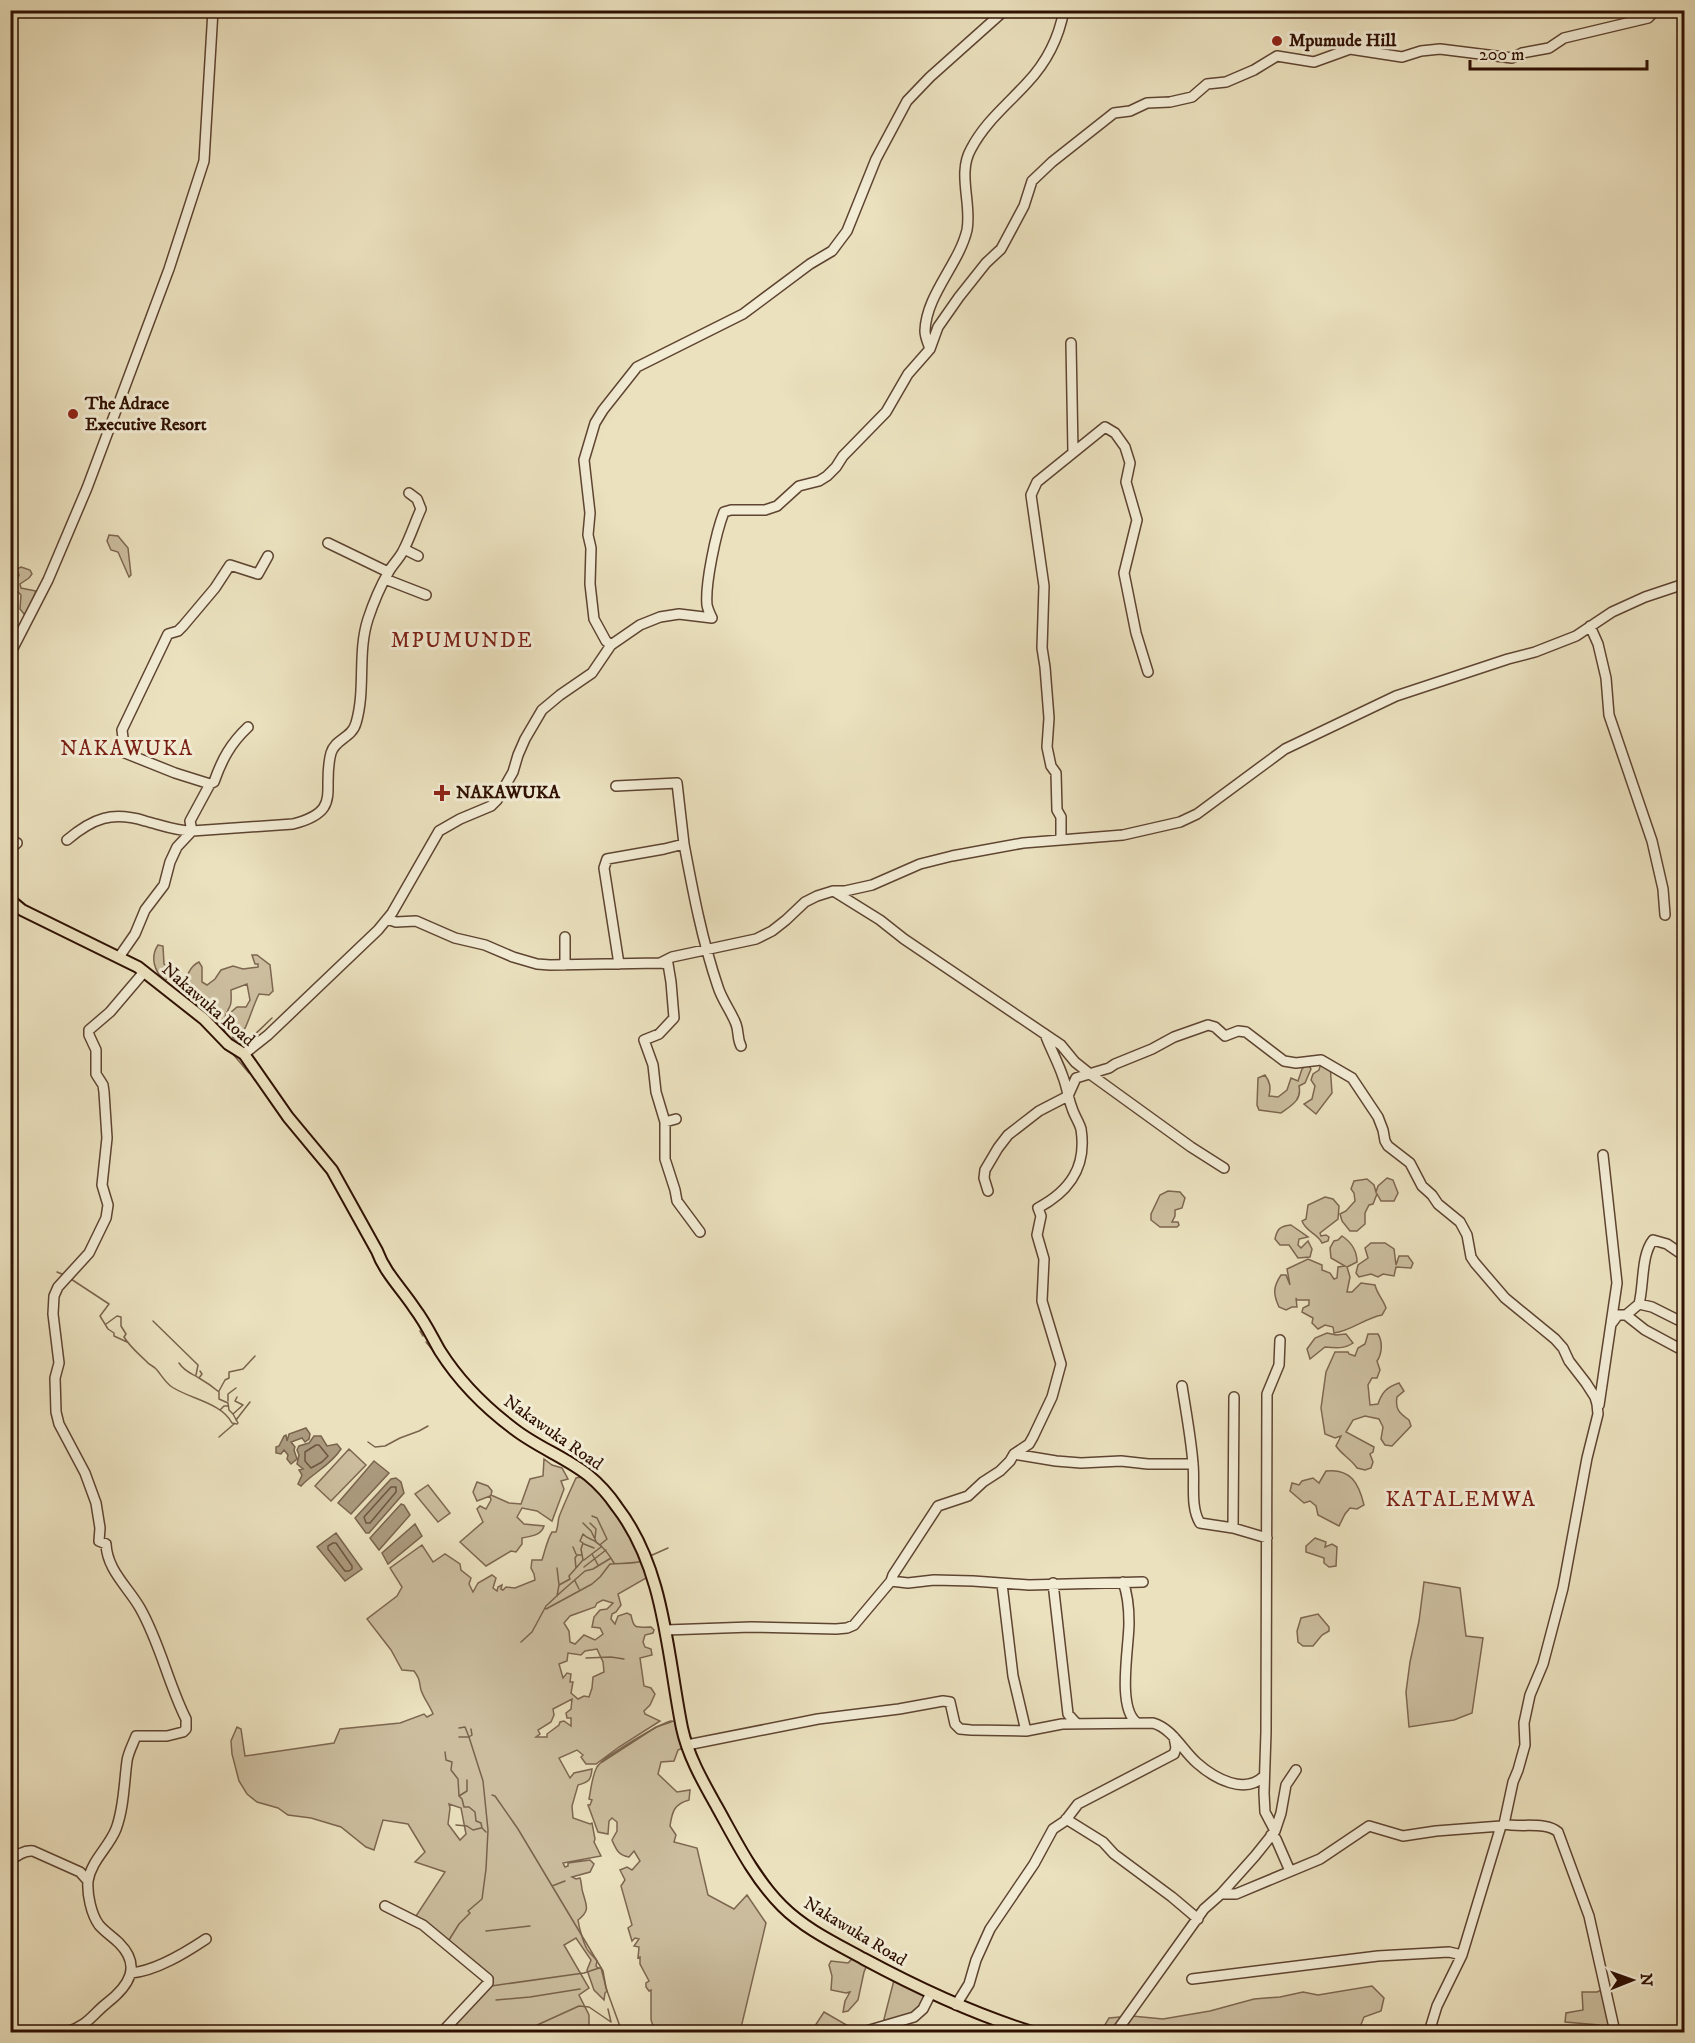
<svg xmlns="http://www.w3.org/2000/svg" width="1695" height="2043" font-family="'IM FELL DW Pica',serif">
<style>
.green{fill:#cbbd9e;stroke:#7d6650;stroke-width:1.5;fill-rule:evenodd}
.water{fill:#ab9a7e;stroke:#79634c;stroke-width:1.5}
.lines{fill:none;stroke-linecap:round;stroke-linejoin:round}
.shore{stroke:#6d5540;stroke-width:1.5}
.stream{stroke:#79634c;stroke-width:1.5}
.minor-casing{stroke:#5e4431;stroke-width:12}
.major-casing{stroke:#2f1002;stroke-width:14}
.minor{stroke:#f2ecd5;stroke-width:9}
.major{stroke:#ebe1be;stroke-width:10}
.poi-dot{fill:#8f2418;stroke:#f2ecd5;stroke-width:2}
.labels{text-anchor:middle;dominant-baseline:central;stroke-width:6;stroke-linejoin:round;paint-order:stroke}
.poi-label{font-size:18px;font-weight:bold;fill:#2f1002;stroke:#f2ecd5;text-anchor:start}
.street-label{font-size:18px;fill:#2f1002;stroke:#f2ecd5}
.quarter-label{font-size:21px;letter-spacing:1.5px;fill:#7a1f14;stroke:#f2ecd5}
</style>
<rect width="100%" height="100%" fill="#ebe1be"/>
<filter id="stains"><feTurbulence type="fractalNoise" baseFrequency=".00333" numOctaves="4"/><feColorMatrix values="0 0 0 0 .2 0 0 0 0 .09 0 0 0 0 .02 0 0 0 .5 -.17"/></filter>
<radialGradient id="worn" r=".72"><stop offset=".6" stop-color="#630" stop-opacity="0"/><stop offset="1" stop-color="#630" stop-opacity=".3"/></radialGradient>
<!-- green -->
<path class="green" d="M109,535L118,536L128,548L131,575L129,577L118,552L111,550L107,541Z
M21,567L30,570L32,574L29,578L20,584L21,588L36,591L28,611L24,614L20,609L21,595L17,591L11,596L10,573L14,580H17L19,575L17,569Z
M158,945L163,946L164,964L173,974V978L165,980C154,972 150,957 158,945Z
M252,955H257L270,965L273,991L269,995L259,994C251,1010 248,1027 238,1041L233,1038L231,1033L235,1030L230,1013L237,1007H246L250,1000L247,984L231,990C231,995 232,1002 230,1006C225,1016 222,1020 228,1030L226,1032L212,1015L209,1007L197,1003L184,992C185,980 188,967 199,962L202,967V982L207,985L215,979L221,970L233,966L243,969L258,967V964H255Z
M1321,1063L1330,1064L1332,1093L1316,1114L1304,1104L1312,1099L1315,1086L1311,1080L1313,1074L1319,1070Z
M1308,1064L1311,1069L1305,1083L1299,1086C1302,1100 1292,1105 1281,1113L1259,1110L1257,1105L1258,1078L1265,1075C1270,1082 1271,1087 1269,1096L1278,1097L1287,1090L1291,1078L1298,1081L1302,1069Z
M1387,1178L1393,1180L1398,1193L1394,1201H1381L1377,1194L1373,1204L1369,1205L1365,1213V1224L1357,1231H1350L1342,1221L1340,1214L1346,1211L1355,1201L1354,1193L1351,1189L1354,1181L1367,1179L1374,1185L1376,1192L1378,1186Z
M1168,1191L1180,1192L1185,1198L1182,1208L1175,1210V1216L1172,1222H1178L1179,1225L1177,1227H1160L1151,1220V1214L1160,1195Z
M1325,1197L1333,1199L1339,1206L1338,1219L1320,1233L1321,1236L1326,1235L1329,1237L1328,1241L1322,1243C1317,1233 1306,1232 1302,1221L1306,1219L1308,1205Z
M1291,1225L1308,1237L1299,1239L1298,1245L1301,1248L1308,1241L1312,1249L1310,1257L1298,1258L1289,1245H1280L1275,1239C1277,1229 1280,1226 1291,1225Z
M1342,1236C1351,1242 1357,1251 1357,1262L1347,1267L1350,1277L1347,1292H1352L1361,1283L1375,1285C1377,1294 1383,1299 1386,1308L1382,1315C1365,1318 1351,1331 1334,1333L1333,1327L1325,1325L1318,1329L1312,1323L1313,1318L1302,1312L1303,1308L1309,1305V1300H1297L1296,1298L1297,1307H1292L1286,1310L1279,1307C1273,1294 1273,1287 1281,1275H1286L1290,1285L1287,1269L1308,1259L1322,1265V1270L1330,1273L1334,1279L1337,1278L1338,1267L1345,1266L1331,1258L1330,1248L1334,1241L1338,1240Z
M1371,1243H1385L1394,1249L1396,1265L1399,1256H1408L1413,1263L1411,1268L1396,1267L1394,1276L1383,1274L1378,1277L1371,1274L1359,1277L1356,1273L1358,1265L1368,1258L1365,1248Z
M1327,1333L1336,1335L1346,1334L1353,1343C1345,1349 1335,1348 1325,1347L1310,1359L1307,1349L1315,1338Z
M1368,1334H1378C1383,1342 1382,1354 1377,1361L1380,1370L1377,1378H1372L1368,1385L1370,1405L1378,1404C1382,1392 1387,1387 1399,1383L1404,1391L1397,1397C1395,1409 1399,1413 1409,1420L1411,1426L1392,1446L1385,1445L1381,1439L1383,1427L1379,1419L1365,1416L1353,1420L1346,1432L1374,1447L1373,1452L1370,1454L1373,1462L1371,1468L1365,1470L1357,1468C1351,1459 1342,1455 1336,1446L1341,1436L1335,1438L1325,1434L1321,1408L1326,1372L1335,1352H1348L1349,1354L1355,1356L1358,1348L1365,1344Z
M349,1449L366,1465L331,1501L315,1486Z
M544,1459L552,1465L562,1468L568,1479L561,1481L564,1489L552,1521L537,1511L522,1508L517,1517L524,1524L544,1526C541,1536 531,1536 522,1538V1544L516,1552L511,1551L486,1566L460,1542L483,1522L477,1509L480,1506L486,1509L491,1500L490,1496L477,1501L473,1492L477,1482L488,1486L492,1491L491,1495L509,1503L521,1504L530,1479L543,1476Z
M1326,1471C1351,1468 1359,1484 1364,1505L1357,1509L1350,1508L1345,1514L1339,1526L1318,1515L1316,1506L1310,1501L1304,1503L1290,1491L1292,1483L1299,1485L1302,1481L1313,1478L1319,1483Z
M581,1477C614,1502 634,1539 648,1577L618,1594L621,1605L616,1612L612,1614L611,1619L615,1624L618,1616L627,1613L631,1615C634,1630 636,1627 651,1627L654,1630L653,1633L645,1635L643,1642L645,1647L651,1649L652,1655L640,1658L644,1686L651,1688L655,1694L650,1705L644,1711L645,1714L660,1721L619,1747L596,1764H586L581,1757L583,1755L577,1750L559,1758L570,1778L574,1773L592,1769C591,1780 589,1782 578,1785L572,1806L573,1818L590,1824L592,1823L595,1839L594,1842L601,1856L563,1863L565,1867L568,1866V1863L590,1860L594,1864L590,1872L572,1877L576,1879L580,1878C582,1883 581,1888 583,1893C586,1905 591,1910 578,1920C579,1927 583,1942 587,1949C589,1953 594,1956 597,1961L596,1966L598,1968H601L607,1991L605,1993L604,2000L594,1990L587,1970L591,1960L576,1938L564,1945L589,1988L579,1995L589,2015V2032H437L482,1986V1977L412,1922L445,1872L415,1862L425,1852L408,1824L383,1820L374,1850L366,1847L341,1827L311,1818L288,1815L278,1808L257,1802L247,1794L239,1781L232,1754L231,1741L237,1727L241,1729L245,1756L334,1743L340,1729L400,1723L424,1714L427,1717L433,1714C430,1706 424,1699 421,1690C419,1681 420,1679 414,1671L402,1670L391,1650L367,1619L397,1596L402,1587L390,1568L422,1545L433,1562L445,1554L460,1564L461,1570L471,1578L469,1584L473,1592L478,1583L492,1575L496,1578L493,1588L497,1591L498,1587L502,1585L501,1589L503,1590L506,1587L515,1588L535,1580L534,1574L531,1568L532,1560H542C545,1551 547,1540 552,1532H556C558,1527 558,1521 559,1517C564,1504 570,1491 576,1478ZM603,1600L613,1603L607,1609L600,1610L594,1617L592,1627L600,1628L603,1634L595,1640L584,1635L575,1644L570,1642L569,1631L564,1623L570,1616L595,1607L597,1603ZM597,1649L603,1662L604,1672L593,1677L592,1688L589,1697L584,1696L578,1699L571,1693L573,1682H570L571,1674L567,1673L563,1678L559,1664L567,1661L568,1653L581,1655L585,1651ZM572,1699L571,1709L566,1713L567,1718H571V1726L564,1721L560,1722L559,1725L547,1734V1737H536L540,1734L538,1730L551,1722L554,1715L553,1709ZM449,1804L461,1808L466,1834L460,1840L448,1824L450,1808Z
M428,1485L450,1513L438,1522L415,1494Z
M1315,1538L1326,1542L1325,1547L1332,1544L1337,1547L1336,1566L1329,1567L1324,1563V1558L1306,1552V1546Z
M1424,1582L1460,1588L1466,1636L1483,1638L1472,1713L1454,1720L1409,1727L1406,1692L1410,1662L1419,1621Z
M1318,1614L1329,1627V1631L1322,1635L1313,1646H1303L1298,1642L1297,1631L1301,1618Z
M671,1721L679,1722L685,1747L678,1750L674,1761L661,1762L658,1774L677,1792L690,1790L689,1800C674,1804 672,1812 670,1826L676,1835L674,1842L697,1848L708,1895L734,1909L747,1895L766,1923L740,2032H655L651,2020V1990L649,1991L646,1987V1983L649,1981L640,1964V1957L638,1958L639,1947L634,1946L639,1939L635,1938L632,1941L628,1928L632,1925L621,1886L625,1880L620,1870L627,1867L632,1870L640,1861L634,1851L629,1857C618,1855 616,1849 612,1840L617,1831V1822L612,1818L609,1821L608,1834L598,1832L588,1805H590L592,1800L589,1799C591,1789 592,1776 597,1767C603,1757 659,1724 671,1721Z
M853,1958L867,1965L864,1972L858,2000L848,2011L843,2012L845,2001L850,1992L846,1993L831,1990L832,1976L829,1965L831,1961L848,1963Z
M894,1980L924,1994C925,2018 900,2019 883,2023Z
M1372,1986L1384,1998L1381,2011L1364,2017L1358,2032H1104L1103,2028L1109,2018L1132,2016L1163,2019L1210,2011L1254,1999L1280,1997L1303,1992L1318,1995Z
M1606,1988L1614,2032H1600L1599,2025L1565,2022L1566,2013L1583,2010L1582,1992H1597Z
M824,2012L857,2031L811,2032Z"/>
<!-- water -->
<path class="water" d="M306,1428L310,1434L309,1439L305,1442L302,1438L291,1442L295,1447L294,1450L297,1459L291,1464L287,1459L288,1455L284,1450L281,1454L276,1453V1447L279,1446L284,1436L286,1435L287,1441L289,1434Z
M314,1436H321L327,1446L337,1444L341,1449C330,1466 314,1472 301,1486L298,1484L302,1475L299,1470L303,1469L297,1464L299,1455L297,1450L299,1446L309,1443Z
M374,1461L389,1473L351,1514L338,1503Z
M396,1478L401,1482L404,1493L369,1533H366L355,1518L391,1479Z
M401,1504L404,1505L410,1515L379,1550L370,1538Z
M415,1524L422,1536L388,1564L382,1553Z
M336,1533L362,1569L345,1581L317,1547Z"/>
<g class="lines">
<!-- shore -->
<path class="shore" d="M316,1445H319L328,1456L322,1462L311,1468L305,1461V1452Z
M391,1487H396V1492L370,1523H366L364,1517Z
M333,1543H336L352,1566V1569L349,1571H345L328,1549V1546Z"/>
<!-- stream -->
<path class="stream" d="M126,967L138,973
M236,1044C250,1042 262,1027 272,1018
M232,1053L249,1073
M57,1272L62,1274
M71,1279L109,1304L100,1316L108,1329L114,1333V1336L127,1342
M153,1321L198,1365L196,1375
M106,1324L117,1316L121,1317V1326L126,1334L124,1337C130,1347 139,1354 146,1361C149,1365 154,1366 157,1370C162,1376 165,1382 172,1387C190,1399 222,1403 232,1423L237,1424
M420,1331L423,1336
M426,1342L435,1353
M179,1363C185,1372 191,1373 199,1378C206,1382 213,1387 219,1392V1399L228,1403L229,1410L233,1414L238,1423
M199,1378L202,1374L200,1371
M219,1391L225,1380L229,1378V1372L243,1369L255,1356
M228,1401V1394L236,1388
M220,1410L224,1406H228
M233,1414L243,1405L235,1401L237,1397
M236,1420L250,1402
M219,1437L234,1424
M368,1442L375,1447L385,1446L400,1438L419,1431L428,1426
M529,1446L573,1471
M581,1477L590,1484
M596,1489L603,1498
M592,1516L597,1518L607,1539L601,1544
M583,1523L591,1531L596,1541
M590,1523L596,1529L595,1538
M584,1544L594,1548
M573,1547L576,1554
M592,1554L598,1565
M650,1556L668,1548
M584,1560L601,1547
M584,1567L606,1550
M576,1568L575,1558L577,1555H582
M575,1581L579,1589
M559,1585L570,1579L569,1576L583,1560L581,1549L583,1543L580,1541L583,1534C587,1539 591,1538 596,1542C604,1547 609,1555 614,1563
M557,1596L559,1585L557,1568
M546,1609L592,1584L600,1577L610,1564C620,1563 633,1564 642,1561
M521,1642L532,1632L546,1606L561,1592L585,1571L593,1569L611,1558
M586,1658L611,1657L624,1659
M459,1728L465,1727L469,1737H459
M693,1747L698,1760
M445,1752L446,1760L452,1762L451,1770L458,1779L459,1796L462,1799L464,1807H469L475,1812L476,1821L481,1823L482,1828L486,1832
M602,1762L656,1727L671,1722
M492,1795L495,1796L518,1829L603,1971L606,1988L622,2032
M459,1796L467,1791V1780
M456,1825L467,1826L473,1830L481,1828
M748,1851L775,1890
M552,1886L565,1881
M799,1914L817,1927
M486,1931L530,1926
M449,1940L459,1924L470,1913L468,1911L482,1899L486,1869L488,1830L483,1781L469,1737L472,1735L471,1729
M491,1986L584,1973L599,1968
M496,2000L530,1997L580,1989
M608,2009L611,2022
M1035,2029L1045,2032
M524,2031L579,2006L589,2007L611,2022"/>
<defs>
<path id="minor" d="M1071,343L1073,452
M930,349C928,343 925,337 925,331C926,295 959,264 967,230C972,204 957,173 971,149C985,122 1007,105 1027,83C1046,63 1059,37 1064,10
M328,543L388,572
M404,549L418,556
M385,579L426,595
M1590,626L1598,644L1606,678L1609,715L1652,841L1663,889L1665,915
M611,645L606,641L594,619L590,584L591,548L588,535L590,513L584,460L595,423L603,410L637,367L743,314L810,264L832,251L847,231L876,159L907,101L930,77L1005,10
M10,654L48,580L87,488L169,269L204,161L213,10
M210,784L175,773L125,753L122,730L168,634L178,631L183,626L215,588L230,565L258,574L268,556
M616,786L677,783L684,844
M67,840C93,818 112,811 145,821C161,825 176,831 192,831L293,824C344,811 321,790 331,753C335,739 352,738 356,723C366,689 357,653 368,619C373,604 380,587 388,573C392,565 399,559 403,551C410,538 415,522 421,509L417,499L409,493
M1061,840V817L1057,810L1056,773L1051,766L1047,747L1049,718L1045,667L1042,648L1044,586L1031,495L1037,482L1105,427L1115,433L1125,447L1130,463L1126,482L1137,520L1124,573L1136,633L1148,672
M10,849L17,843
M835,892L880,920L904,939L1061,1045L1075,1062L1090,1074L1191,1147L1224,1168
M387,919L396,922L416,921L455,938L485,945L513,957L537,964L550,965L660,963L672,957L756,939L772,931L786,920L805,902L817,896L833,891H845L872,885L920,864L952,856L1023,843L1123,835L1180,822L1197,814L1285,749L1396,696L1508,659L1535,652L1576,636L1612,612L1645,597L1684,584
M565,937V965
M119,957L135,934L145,910L164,885L170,862L177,847L192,831L190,821L210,784L214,782C222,759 231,743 248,727
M660,963L668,964L671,982L674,1018L659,1034L644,1040L653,1065L656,1092L665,1122L676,1119
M619,964L604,868L607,859L664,849L684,844C693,892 702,940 718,987C722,1000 731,1011 736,1024C739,1032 737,1038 741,1046
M244,1054L268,1035L378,930L392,913L439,831L460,819L491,806L497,800L513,772L518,755L525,739L542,710L560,695L592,673L611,645L640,625L660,617L679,614L712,618C710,614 708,610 707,605C705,584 716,532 724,512L731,510H765L777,506L799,486L819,481L827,476L836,467L843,456L886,412L908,374L930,349L938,327L959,297L986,263L1001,249L1024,206L1032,181L1052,162L1114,113L1130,111L1147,103L1170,102L1192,97L1207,84L1226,82L1254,70L1277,56L1314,62L1350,49L1402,57L1421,51L1440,49L1512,58L1522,53L1549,48L1564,38L1648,18L1656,10
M665,1122V1159L675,1190L677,1201L700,1232
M988,1191L984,1178L985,1170L998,1148L1008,1135L1039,1111L1068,1096L1076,1078L1109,1068L1115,1064L1152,1049L1174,1037L1208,1025L1215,1027L1225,1036L1238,1031L1246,1032L1284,1061L1296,1063L1321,1060L1352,1078L1378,1117L1383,1130L1385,1141L1388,1146L1410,1163L1422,1186L1432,1195L1438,1204L1460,1222L1467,1235L1471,1257L1475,1263L1505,1298L1555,1339L1563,1348L1569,1361L1586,1383L1595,1397L1597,1404L1598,1414L1587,1458L1563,1588L1543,1664L1530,1695L1524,1723L1525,1745L1518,1770L1513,1782L1504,1824C1520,1828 1546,1821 1558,1832L1589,1916L1615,2032
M1639,1304C1644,1285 1641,1255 1653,1240L1667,1244L1680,1253
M1626,1315L1639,1304L1652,1307L1684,1323
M1612,1323L1618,1315H1626L1645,1330L1684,1351
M1182,1386C1186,1412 1191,1438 1193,1464C1195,1483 1190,1507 1200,1523L1233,1528L1267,1538
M1599,1405L1617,1283L1603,1155
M1014,1454L1029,1444L1033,1437L1052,1397L1061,1364L1042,1301L1044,1259L1037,1235L1041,1216L1038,1208C1070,1191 1087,1167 1081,1129C1079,1122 1074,1115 1072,1108C1068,1098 1067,1087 1063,1077C1058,1062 1050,1048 1045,1034
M1233,1528L1234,1397
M891,1581L908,1583L934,1580L973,1581L1029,1585L1143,1582
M1123,1582C1128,1595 1129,1609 1129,1623C1129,1647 1117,1706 1136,1722
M1053,1583L1068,1714L1077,1724
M1002,1584L1013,1676L1026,1731
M666,1630L751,1627L836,1629L847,1628L854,1625L891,1581L893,1575L938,1506L968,1496L983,1482L1000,1471L1010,1461L1014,1454L1056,1461L1081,1463L1121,1461L1148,1464H1193
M687,1745L818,1719L899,1709L943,1701L950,1702L955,1724L960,1729L971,1730L1026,1731L1062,1724L1153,1723C1173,1729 1182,1750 1197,1763C1215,1779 1245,1795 1264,1776
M1066,1819L1103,1842L1114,1854L1172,1897L1198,1919
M1275,1831L1265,1812L1264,1793L1266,1732L1267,1394L1279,1365L1280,1340
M1271,1835L1276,1839L1290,1871
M10,1861C17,1855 24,1850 33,1851L80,1872L88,1881
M1221,1894H1236L1320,1859L1369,1826L1403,1836L1436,1831L1501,1826
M385,1906L423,1925L488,1979V1983L442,2032
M131,1973C156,1971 185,1953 206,1939
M1192,1979L1378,1956L1449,1952L1462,1955
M956,2005L969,1984L976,1960L990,1929L1034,1864L1053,1829L1065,1821L1078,1804L1174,1754L1176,1748L1174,1737
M67,2032C88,2025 91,2016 107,2003C129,1986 142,1966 119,1943C113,1937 105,1932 99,1925C91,1914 87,1894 88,1881C91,1861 109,1847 116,1829C124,1808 124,1783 127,1761C128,1753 133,1744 136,1736H167L183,1732L186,1729V1719C168,1683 160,1643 140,1608C128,1587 107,1570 106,1544L99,1541L100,1528L96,1503L85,1473L59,1424L56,1412L55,1378L59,1363L53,1314L54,1296L58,1287L89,1253L106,1218L108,1205L102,1185L107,1138L104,1092L103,1085L96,1074V1050L89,1035V1030L110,1012L144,972
M863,2032L914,2017L923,2009L931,1993
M1116,2032L1204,1909L1221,1894L1255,1856L1275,1831L1281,1813L1286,1785L1296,1770
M1429,2032L1437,2006L1462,1955L1501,1826L1504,1824"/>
<path id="major" d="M10,900L22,910L138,967L204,1019L228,1044L244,1054L288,1117L332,1170L377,1251C385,1273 402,1289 415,1309C425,1322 432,1337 440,1351C459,1381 486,1408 514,1429C537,1447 565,1457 588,1475C599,1484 609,1495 617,1507C665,1569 667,1654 682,1728C688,1756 703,1782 717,1807C736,1841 754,1878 782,1906C805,1929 835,1943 864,1959C918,1988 973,2014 1032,2032"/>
</defs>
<!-- minor casing -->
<use href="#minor" class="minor-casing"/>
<!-- major casing -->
<use href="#major" class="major-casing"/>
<!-- minor -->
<use href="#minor" class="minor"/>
<!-- major -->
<use href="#major" class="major"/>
</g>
<!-- markers -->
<g class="poi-dot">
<circle cx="1277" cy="41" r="6"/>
<circle cx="73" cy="414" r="6"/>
<path d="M439 784h6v6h6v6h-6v6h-6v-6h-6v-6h6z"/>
</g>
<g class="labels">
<!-- poi labels -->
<g class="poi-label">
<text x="1289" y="41">Mpumude Hill</text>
<text x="85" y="404">The Adrace<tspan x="85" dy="21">Executive Resort</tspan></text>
<text x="456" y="793">NAKAWUKA</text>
</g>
<!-- street labels -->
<g class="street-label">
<text transform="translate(208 1005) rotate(41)">Nakawuka Road</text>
<text transform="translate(553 1433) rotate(35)">Nakawuka Road</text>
<text transform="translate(855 1932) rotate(31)">Nakawuka Road</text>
</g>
<!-- quarter labels -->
<g class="quarter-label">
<text x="462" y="641">MPUMUNDE</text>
<text x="127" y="749">NAKAWUKA</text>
<text x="1461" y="1500">KATALEMWA</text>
</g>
</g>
<!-- margin -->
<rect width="1695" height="2043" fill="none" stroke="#ebe1be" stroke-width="36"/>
<rect x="12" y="12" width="1671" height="2019" fill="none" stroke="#2f1002" stroke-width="3"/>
<rect x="18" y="18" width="1659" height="2007" fill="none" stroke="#2f1002" stroke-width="1.5"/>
<!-- north arrow -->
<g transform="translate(1632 1980) rotate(89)" stroke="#f2ecd5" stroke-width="4.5" paint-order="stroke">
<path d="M0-4.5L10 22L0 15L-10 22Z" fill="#2f1002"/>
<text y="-9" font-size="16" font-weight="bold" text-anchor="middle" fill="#2f1002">N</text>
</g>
<!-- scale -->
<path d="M1470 60v9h177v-9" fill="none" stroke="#2f1002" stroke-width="3"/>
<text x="1479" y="60" font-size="18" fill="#2f1002" stroke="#f2ecd5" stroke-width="4.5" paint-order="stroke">200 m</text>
<rect width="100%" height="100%" filter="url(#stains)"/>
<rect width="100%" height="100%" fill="url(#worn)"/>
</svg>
